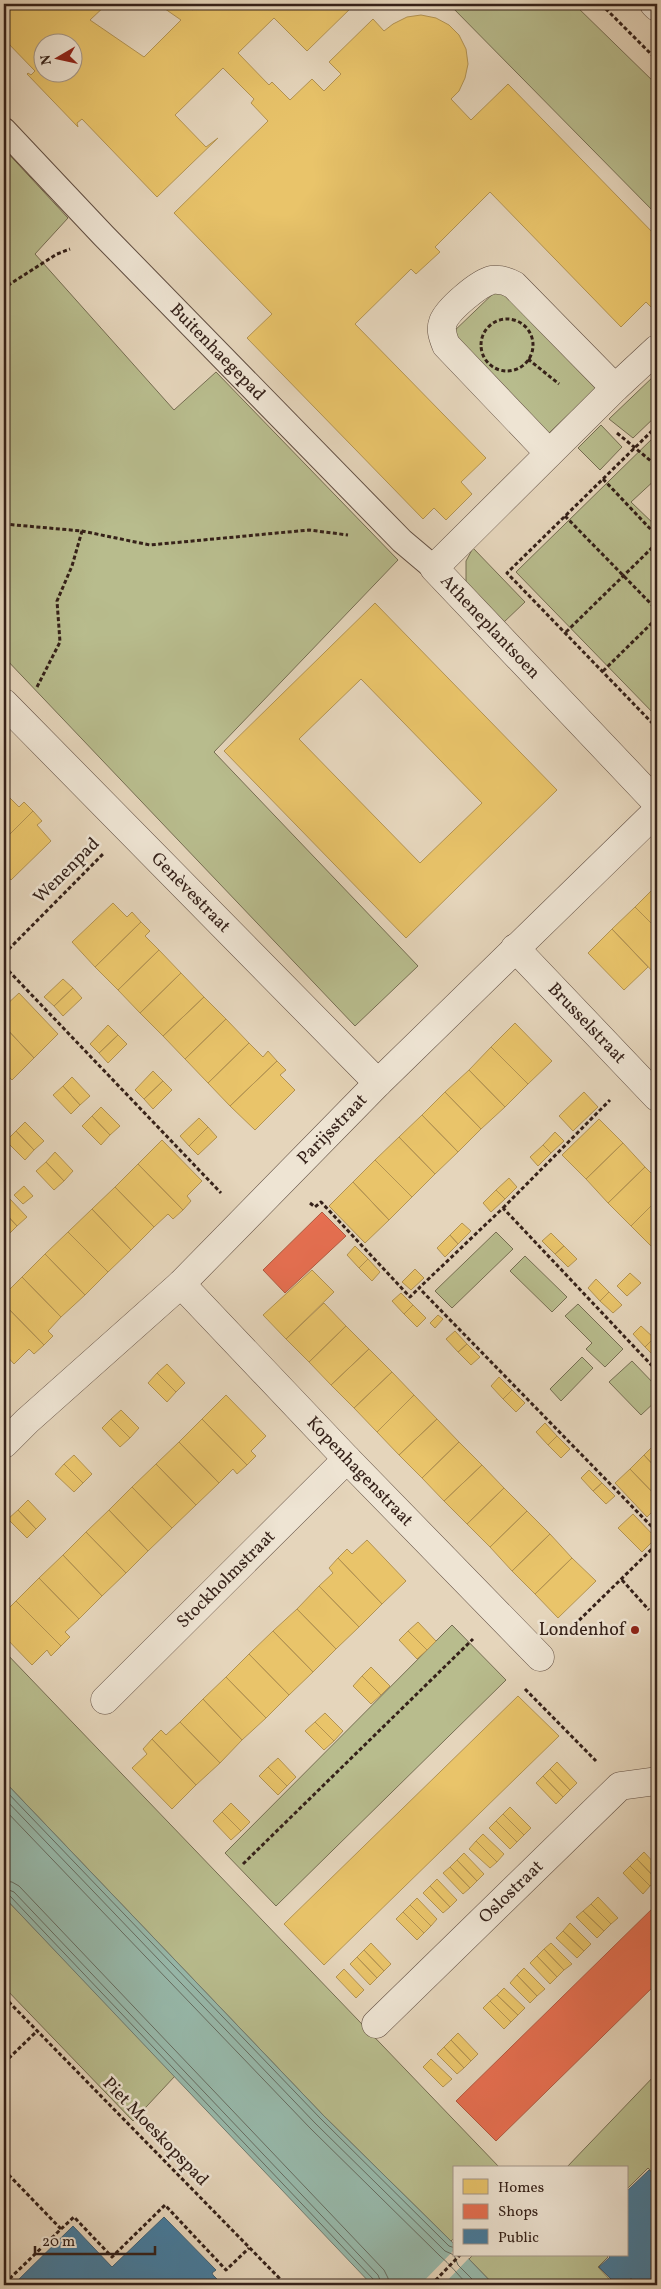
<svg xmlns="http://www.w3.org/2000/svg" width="661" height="2289" font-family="Vollkorn,serif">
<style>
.green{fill:#b8bc8d;stroke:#766e53}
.water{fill:#97b9ab;stroke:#707c71}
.pier{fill:#e5d5bb}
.homes{fill:#e9c46a;stroke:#b39352;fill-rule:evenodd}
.shops{fill:#e76f51;stroke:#b25840}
.public{fill:#457b9d;stroke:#406075}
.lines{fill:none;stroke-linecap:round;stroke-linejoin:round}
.shore{stroke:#666d62;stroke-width:1}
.service-casing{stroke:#614e42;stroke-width:26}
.minor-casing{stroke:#614e42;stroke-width:29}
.tertiary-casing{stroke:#614e42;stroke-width:29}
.path{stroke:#352119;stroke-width:3;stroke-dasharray:4 2.5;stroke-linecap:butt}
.service{stroke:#eee4d3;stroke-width:24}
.minor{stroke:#eee4d3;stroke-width:28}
.tertiary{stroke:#eee4d3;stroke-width:28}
.poi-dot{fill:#8f2418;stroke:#eee4d3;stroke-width:2}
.labels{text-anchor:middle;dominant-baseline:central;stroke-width:5;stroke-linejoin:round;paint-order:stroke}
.street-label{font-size:18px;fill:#352119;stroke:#eee4d3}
.poi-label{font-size:18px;fill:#352119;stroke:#eee4d3;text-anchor:end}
</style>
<rect width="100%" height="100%" fill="#e5d5bb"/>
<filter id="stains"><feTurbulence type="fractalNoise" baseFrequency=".004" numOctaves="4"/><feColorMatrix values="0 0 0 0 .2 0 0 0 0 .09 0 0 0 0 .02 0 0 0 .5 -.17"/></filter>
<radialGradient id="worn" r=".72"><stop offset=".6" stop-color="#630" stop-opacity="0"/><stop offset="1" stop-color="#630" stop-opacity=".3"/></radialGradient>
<!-- green -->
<path class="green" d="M449,4H574L657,85V215Z
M4,149L68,218L35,254L174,410L216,372L398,560L214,752L418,966L355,1026L4,657Z
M500,287L596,388L546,436L450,335Z
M655,375L657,377V415L633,438L609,419Z
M601,425L622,447L600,470L578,448Z
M657,434V478L631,502L657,527V717L516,572Z
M473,548L525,602L503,623L466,582V561Z
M496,1232L513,1249L452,1308L435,1291Z
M525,1256L567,1297L552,1312L510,1271Z
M578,1304L623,1349L605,1367L586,1349L592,1343L565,1316Z
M582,1357L593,1368L561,1401L550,1389Z
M632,1361L657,1387V1400L641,1415L609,1382Z
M452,1625L506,1680L276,1906L225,1853Z
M4,1651L500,2168H455V2237L451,2241L323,2115L4,1781Z
M4,1897L175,2076L133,2121L4,1987Z
M657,2073V2171L654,2174L648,2168L627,2189V2168H566Z
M473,2255H607L608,2257L598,2267L615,2285H494L469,2259Z"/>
<!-- water -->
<path class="water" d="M4,1781L323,2115L455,2245V2255H465L494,2285H372L4,1897Z"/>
<!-- pier -->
<path class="pier" d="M455,2249V2255H468L470,2257L443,2285H420Z"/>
<!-- homes -->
<path class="homes" d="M4,4H107L90,20L144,57L181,20L158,4H184L193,10L199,4H355L307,51L274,18L238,53L269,85L272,82L290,100L312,79L324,91L341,74L329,62L373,19L384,31L393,24L407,17L421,15L436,18L449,25L459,35L466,49L468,64L465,78L459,91L451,99L471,120L508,84L657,237V313L646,302L621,327L490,192L435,247L440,252L416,274L411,269L355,324L486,458L461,482L472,494L446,520L434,508L423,519L247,338L272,314L174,213L268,121L251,103L254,99L223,68L175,115L206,147L218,138L157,197L82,119L77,123L78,127L27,74L28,73L31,75L35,71L4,39ZM42,42H72V72H42Z
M375,603L557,790L406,938L224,751ZM361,679L482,803L420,863L299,739Z
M5,793L19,807L24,802L33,811L4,840Z
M33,811L42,821L37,825L51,841L11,880L4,872V840Z
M657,885V929L635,907Z
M113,903L127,917L132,912L141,922L95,967L72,942Z
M635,907L657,929V976L612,929Z
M141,922L150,931L145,936L159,950L118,990L95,967Z
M612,929L648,967L624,990L588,953Z
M159,950L181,973L140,1013L118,990Z
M181,973L204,997L163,1036L140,1013Z
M63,979L73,988L54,1006L44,997Z
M73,988L82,998L63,1016L54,1006Z
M19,993L58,1034L34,1058L4,1026V1007Z
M204,997L226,1019L185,1059L163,1036Z
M226,1019L249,1043L208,1083L185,1059Z
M515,1023L552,1061L528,1084L491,1047Z
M108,1025L118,1035L99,1053L90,1044Z
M4,1026L34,1058L12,1080L4,1072Z
M118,1035L127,1044L108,1063L99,1053Z
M249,1043L263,1057L268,1051L277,1061L230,1106L208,1083Z
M491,1047L528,1084L505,1107L469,1070Z
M277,1061L286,1070L280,1075L295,1090L255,1130L230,1106Z
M469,1070L505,1107L481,1129L445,1092Z
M153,1071L163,1081L144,1099L135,1090Z
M72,1077L90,1096L80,1105L63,1086Z
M163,1081L172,1090L153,1109L144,1099Z
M63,1086L80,1105L71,1114L53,1095Z
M445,1092L481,1129L458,1152L422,1115Z
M584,1092L598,1107L573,1131L559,1116Z
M101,1107L120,1126L110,1135L92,1116Z
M422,1115L458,1152L435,1174L399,1137Z
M92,1116L110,1135L101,1145L82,1126Z
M199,1118L208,1127L189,1146L180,1136Z
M599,1119L623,1143L586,1179L562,1155Z
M25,1122L44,1141L34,1150L16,1131Z
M208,1127L217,1137L198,1155L189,1146Z
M16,1131L34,1150L25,1160L6,1141Z
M555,1132L564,1141L551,1153L543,1145Z
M399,1137L435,1174L412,1197L375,1160Z
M162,1140L202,1181L187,1196L191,1201L183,1210L138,1164Z
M623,1143L645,1167L608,1203L586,1179Z
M543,1145L551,1153L538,1166L530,1157Z
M55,1152L73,1171L64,1181L46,1162Z
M375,1160L412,1197L389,1220L353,1182Z
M46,1162L64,1181L54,1190L36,1171Z
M138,1164L183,1210L173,1219L168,1214L154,1227L115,1187Z
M645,1167L657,1179V1200L631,1226L608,1203Z
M509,1178L517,1187L505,1199L496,1190Z
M353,1182L389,1220L365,1243L329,1206Z
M24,1186L33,1196L23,1204L14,1195Z
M115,1187L154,1227L131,1250L92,1209Z
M496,1190L505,1199L491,1212L483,1203Z
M9,1198L27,1217L17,1226L4,1212V1203Z
M657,1200V1245L654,1249L631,1226Z
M92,1209L131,1250L108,1272L68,1232Z
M4,1212L17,1226L8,1235L4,1231Z
M462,1223L471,1231L458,1244L450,1235Z
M68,1232L108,1272L85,1295L45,1254Z
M551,1233L564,1246L555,1254L542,1241Z
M450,1235L458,1244L445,1257L437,1248Z
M355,1246L368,1259L359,1268L347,1255Z
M564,1246L577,1259L568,1267L555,1254Z
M45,1254L85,1295L61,1317L22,1277Z
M368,1259L380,1272L372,1281L359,1268Z
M415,1269L424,1278L411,1290L402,1282Z
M312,1270L334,1292L286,1339L263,1315Z
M630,1273L641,1283L627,1296L617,1286Z
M22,1277L61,1317L48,1331L53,1336L44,1345L4,1304V1295Z
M596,1279L609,1292L600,1301L588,1288Z
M609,1292L622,1305L613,1313L600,1301Z
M401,1293L413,1305L404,1314L392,1301Z
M324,1303L346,1326L309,1362L286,1339Z
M4,1304L44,1345L34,1354L29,1349L14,1364L4,1353Z
M413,1305L426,1318L417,1327L404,1314Z
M438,1315L443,1319L435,1328L430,1323Z
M346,1326L369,1349L331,1385L309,1362Z
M641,1326L654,1338L645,1347L633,1334Z
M455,1331L467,1344L458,1352L446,1339Z
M654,1338L657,1341V1359L645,1347Z
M467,1344L480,1357L471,1365L458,1352Z
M369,1349L392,1372L354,1408L331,1385Z
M167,1364L185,1383L176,1392L157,1373Z
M392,1372L414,1395L377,1432L354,1408Z
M157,1373L176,1392L167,1402L148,1383Z
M499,1377L512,1390L503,1399L491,1386Z
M512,1390L525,1403L516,1412L503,1399Z
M226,1395L266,1436L251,1451L256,1456L247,1465L202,1419Z
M414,1395L437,1419L399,1455L377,1432Z
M121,1410L139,1428L130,1438L111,1419Z
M111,1419L130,1438L120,1447L102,1428Z
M202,1419L247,1465L237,1474L233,1469L219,1483L179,1442Z
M437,1419L459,1442L422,1478L399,1455Z
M545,1423L557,1436L548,1445L536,1432Z
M557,1436L570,1449L561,1458L548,1445Z
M179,1442L219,1483L196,1505L156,1464Z
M459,1442L482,1465L444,1501L422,1478Z
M657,1442V1469L644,1455Z
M74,1455L92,1474L83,1483L64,1464Z
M644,1455L657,1469V1497L630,1469Z
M64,1464L83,1483L74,1492L55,1474Z
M156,1464L196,1505L172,1528L132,1487Z
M482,1465L504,1488L467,1524L444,1501Z
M630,1469L657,1497V1507L647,1517L615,1483Z
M589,1470L602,1483L593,1491L581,1478Z
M602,1483L615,1496L606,1504L593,1491Z
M132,1487L172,1528L148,1551L109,1510Z
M504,1488L527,1511L490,1547L467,1524Z
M28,1500L46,1519L36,1529L18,1510Z
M18,1510L36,1529L27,1538L8,1519Z
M109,1510L148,1551L126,1573L86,1532Z
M527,1511L550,1534L512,1571L490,1547Z
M633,1514L656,1538L642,1552L618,1528Z
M86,1532L126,1573L102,1596L63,1555Z
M550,1534L572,1558L535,1594L512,1571Z
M367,1540L406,1581L382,1604L338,1558L347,1549L352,1554Z
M63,1555L102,1596L79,1619L39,1578Z
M338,1558L382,1604L359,1627L319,1586L333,1573L329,1568Z
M572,1558L596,1581L558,1618L535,1594Z
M39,1578L79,1619L65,1632L70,1637L61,1646L16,1601Z
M319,1586L359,1627L336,1649L297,1609Z
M16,1601L61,1646L51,1656L47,1650L32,1665L4,1636V1613Z
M297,1609L336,1649L313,1672L273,1631Z
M418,1622L436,1641L427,1650L408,1631Z
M273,1631L313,1672L289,1695L249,1654Z
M408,1631L427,1650L417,1659L399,1640Z
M249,1654L289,1695L266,1718L226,1677Z
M371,1667L390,1686L381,1695L362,1676Z
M362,1676L381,1695L371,1704L353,1686Z
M226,1677L266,1718L242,1740L203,1699Z
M518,1696L559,1736L324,1965L284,1924Z
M203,1699L242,1740L220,1763L180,1722Z
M325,1713L343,1731L334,1741L315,1722Z
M180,1722L220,1763L196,1785L152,1739L161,1730L166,1735Z
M315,1722L334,1741L324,1750L305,1731Z
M152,1739L196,1785L172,1809L132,1768L147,1754L143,1749Z
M278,1758L296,1777L287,1786L268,1767Z
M557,1762L577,1783L570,1790L550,1769Z
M268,1767L287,1786L278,1795L259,1776Z
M550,1769L570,1790L563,1797L543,1776Z
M543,1776L563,1797L556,1804L536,1783Z
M231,1803L250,1822L241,1831L222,1812Z
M510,1807L531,1828L524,1835L503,1814Z
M222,1812L241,1831L231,1840L213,1821Z
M503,1814L524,1835L517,1842L496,1821Z
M496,1821L517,1842L510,1849L489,1828Z
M483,1834L504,1854L497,1862L476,1841Z
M476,1841L497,1862L490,1868L469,1849Z
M644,1852L657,1866V1880L637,1859Z
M464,1853L484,1874L477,1881L457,1860Z
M637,1859L657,1880L650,1886L630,1866Z
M457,1860L477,1881L470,1888L450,1867Z
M630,1866L650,1886L643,1894L623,1873Z
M450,1867L470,1888L463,1894L443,1873Z
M437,1879L457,1900L450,1907L430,1886Z
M430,1886L450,1907L443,1913L423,1893Z
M598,1897L618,1918L611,1924L591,1904Z
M417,1898L437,1919L431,1926L410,1905Z
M591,1904L611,1924L604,1931L583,1911Z
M410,1905L431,1926L424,1933L403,1912Z
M583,1911L604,1931L597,1938L576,1917Z
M403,1912L424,1933L417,1940L396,1919Z
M570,1923L591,1944L584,1951L563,1931Z
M563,1931L584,1951L577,1958L556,1938Z
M371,1943L391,1964L384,1971L364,1950Z
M551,1943L572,1964L564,1970L544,1949Z
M544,1949L564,1970L557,1977L537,1956Z
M364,1950L384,1971L377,1978L357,1957Z
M537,1956L557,1977L550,1984L530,1963Z
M357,1957L377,1978L370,1985L350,1964Z
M524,1968L545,1989L537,1996L517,1975Z
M344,1969L364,1990L356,1998L336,1977Z
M517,1975L537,1996L530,2003L510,1983Z
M504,1988L525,2008L518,2015L497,1995Z
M497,1995L518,2015L511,2022L490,2001Z
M490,2001L511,2022L504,2029L483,2008Z
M458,2033L478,2054L471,2061L451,2040Z
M451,2040L471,2061L464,2068L444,2047Z
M444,2047L464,2068L457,2074L437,2054Z
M431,2059L452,2079L443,2087L423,2067Z"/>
<!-- shops -->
<path class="shops" d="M322,1212L346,1236L285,1293L263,1270Z
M657,1904V1983L496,2141L456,2101Z"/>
<!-- public -->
<path class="public" d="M649,2170L657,2177V2285H638L631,2278L624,2285H617L599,2267L610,2257L608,2255H627V2191Z
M164,2217L216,2270L212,2273L213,2275L223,2285L227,2281L231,2285H13L73,2226L112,2267Z"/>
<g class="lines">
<!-- shore -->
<path class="shore" d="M4,1789L320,2118L449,2246L455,2248
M4,1798L315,2123L445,2251L454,2255L458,2265L478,2285
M4,1809L310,2128L440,2256C450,2264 458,2275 468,2285
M4,1881L12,1882L19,1886L384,2270L388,2278L389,2285
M4,1888L14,1892L378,2275L382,2285
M4,1894L10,1896L374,2280L375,2285"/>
<defs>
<g id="service">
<path id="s1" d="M4,130L103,235L402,541L434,568"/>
</g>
<g id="minor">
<path id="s2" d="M657,349L615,388L434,568L657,803"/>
<path d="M549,453L446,345C443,337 440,330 443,322C448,309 479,283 492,280C501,279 507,281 514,285L615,388"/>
<path id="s3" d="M4,703L378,1083"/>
<path id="s4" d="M515,948L657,1097"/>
<path id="s5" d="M181,1284L347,1459L540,1657"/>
<path id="s6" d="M4,1444L27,1421L181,1284L378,1083L657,811"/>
<path id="s7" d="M105,1700L347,1459"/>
<path id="s8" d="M376,2024L620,1786L657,1781"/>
</g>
<path id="tertiary" d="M654,4L657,7"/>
</defs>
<!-- service casing -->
<use href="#service" class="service-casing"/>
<!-- minor casing -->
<use href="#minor" class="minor-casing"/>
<!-- tertiary casing -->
<use href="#tertiary" class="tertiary-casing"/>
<!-- path -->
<path class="path" d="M601,4L657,60
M4,291L10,284L57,254L70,249
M481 345a26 26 0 1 1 52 0a26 26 0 1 1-52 0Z
M528,359L559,384
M657,426L507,573L657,728
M617,433L657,466
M603,479L657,536
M565,516L657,610
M4,524L82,531L150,545L309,530L348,535
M566,632L657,543
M603,671L657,618
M37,687L60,642L57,601L72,566L82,531
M4,954L103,854
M4,966L221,1193
M310,1203L315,1207L321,1202L410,1297L419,1288
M503,1208L610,1100
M657,1371L503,1208L419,1288L657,1532
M622,1580L649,1610
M565,1634L657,1544
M525,1689L596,1761
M243,1864L473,1639
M4,1997L286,2285
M4,2063L37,2031
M4,2170L61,2229L4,2284
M61,2229L74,2217L112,2257L165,2205L226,2270L249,2248
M431,2285L460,2255"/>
<!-- service -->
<use href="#service" class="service"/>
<!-- minor -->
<use href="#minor" class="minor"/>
<!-- tertiary -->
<use href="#tertiary" class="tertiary"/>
</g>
<!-- markers -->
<circle class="poi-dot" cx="635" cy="1630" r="5"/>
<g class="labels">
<!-- street labels -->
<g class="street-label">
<text stroke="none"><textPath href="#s1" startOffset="308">Buitenhaegepad</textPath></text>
<text stroke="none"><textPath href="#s2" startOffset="394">Atheneplantsoen</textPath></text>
<text transform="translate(67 871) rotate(-45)">Wenenpad</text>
<text stroke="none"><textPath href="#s3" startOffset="266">Genèvestraat</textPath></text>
<text stroke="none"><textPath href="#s4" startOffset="104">Brusselstraat</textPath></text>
<text stroke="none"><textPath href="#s6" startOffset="455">Parijsstraat</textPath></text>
<text stroke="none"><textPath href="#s5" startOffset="259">Kopenhagenstraat</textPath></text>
<text stroke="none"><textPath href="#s7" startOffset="171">Stockholmstraat</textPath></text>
<text stroke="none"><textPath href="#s8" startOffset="189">Oslostraat</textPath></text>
<text transform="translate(155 2132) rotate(46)">Piet Moeskopspad</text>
</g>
<!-- poi labels -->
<g class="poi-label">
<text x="625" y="1630">Londenhof</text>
</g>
</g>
<!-- margin -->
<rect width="661" height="2289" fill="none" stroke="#e5d5bb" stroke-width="20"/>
<rect x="5" y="5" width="651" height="2279" fill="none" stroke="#352119" stroke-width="2.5"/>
<rect x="10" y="10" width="641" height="2269" fill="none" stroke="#352119"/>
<!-- legend -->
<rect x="453" y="2166" width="175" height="90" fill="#eee4d3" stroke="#a49689"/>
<rect x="463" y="2179" width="25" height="15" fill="#e9c46a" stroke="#a49689"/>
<text x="498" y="2192" font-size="15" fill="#352119">Homes</text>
<rect x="463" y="2204" width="25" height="15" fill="#e76f51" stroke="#a49689"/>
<text x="498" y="2216" font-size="15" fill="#352119">Shops</text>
<rect x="463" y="2229" width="25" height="15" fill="#457b9d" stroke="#a49689"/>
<text x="498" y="2242" font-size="15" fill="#352119">Public</text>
<!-- north arrow -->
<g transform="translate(58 58) rotate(261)"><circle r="24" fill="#eee4d3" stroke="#a49689"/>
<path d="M0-4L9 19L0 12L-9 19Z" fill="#8f2418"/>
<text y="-8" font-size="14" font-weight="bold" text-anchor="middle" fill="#352119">N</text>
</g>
<!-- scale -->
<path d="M35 2246v8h120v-8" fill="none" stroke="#352119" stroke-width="2.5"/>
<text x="42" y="2246" font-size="15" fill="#352119" stroke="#eee4d3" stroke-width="4" paint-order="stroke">20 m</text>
<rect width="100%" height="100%" filter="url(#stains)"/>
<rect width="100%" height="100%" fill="url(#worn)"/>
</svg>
